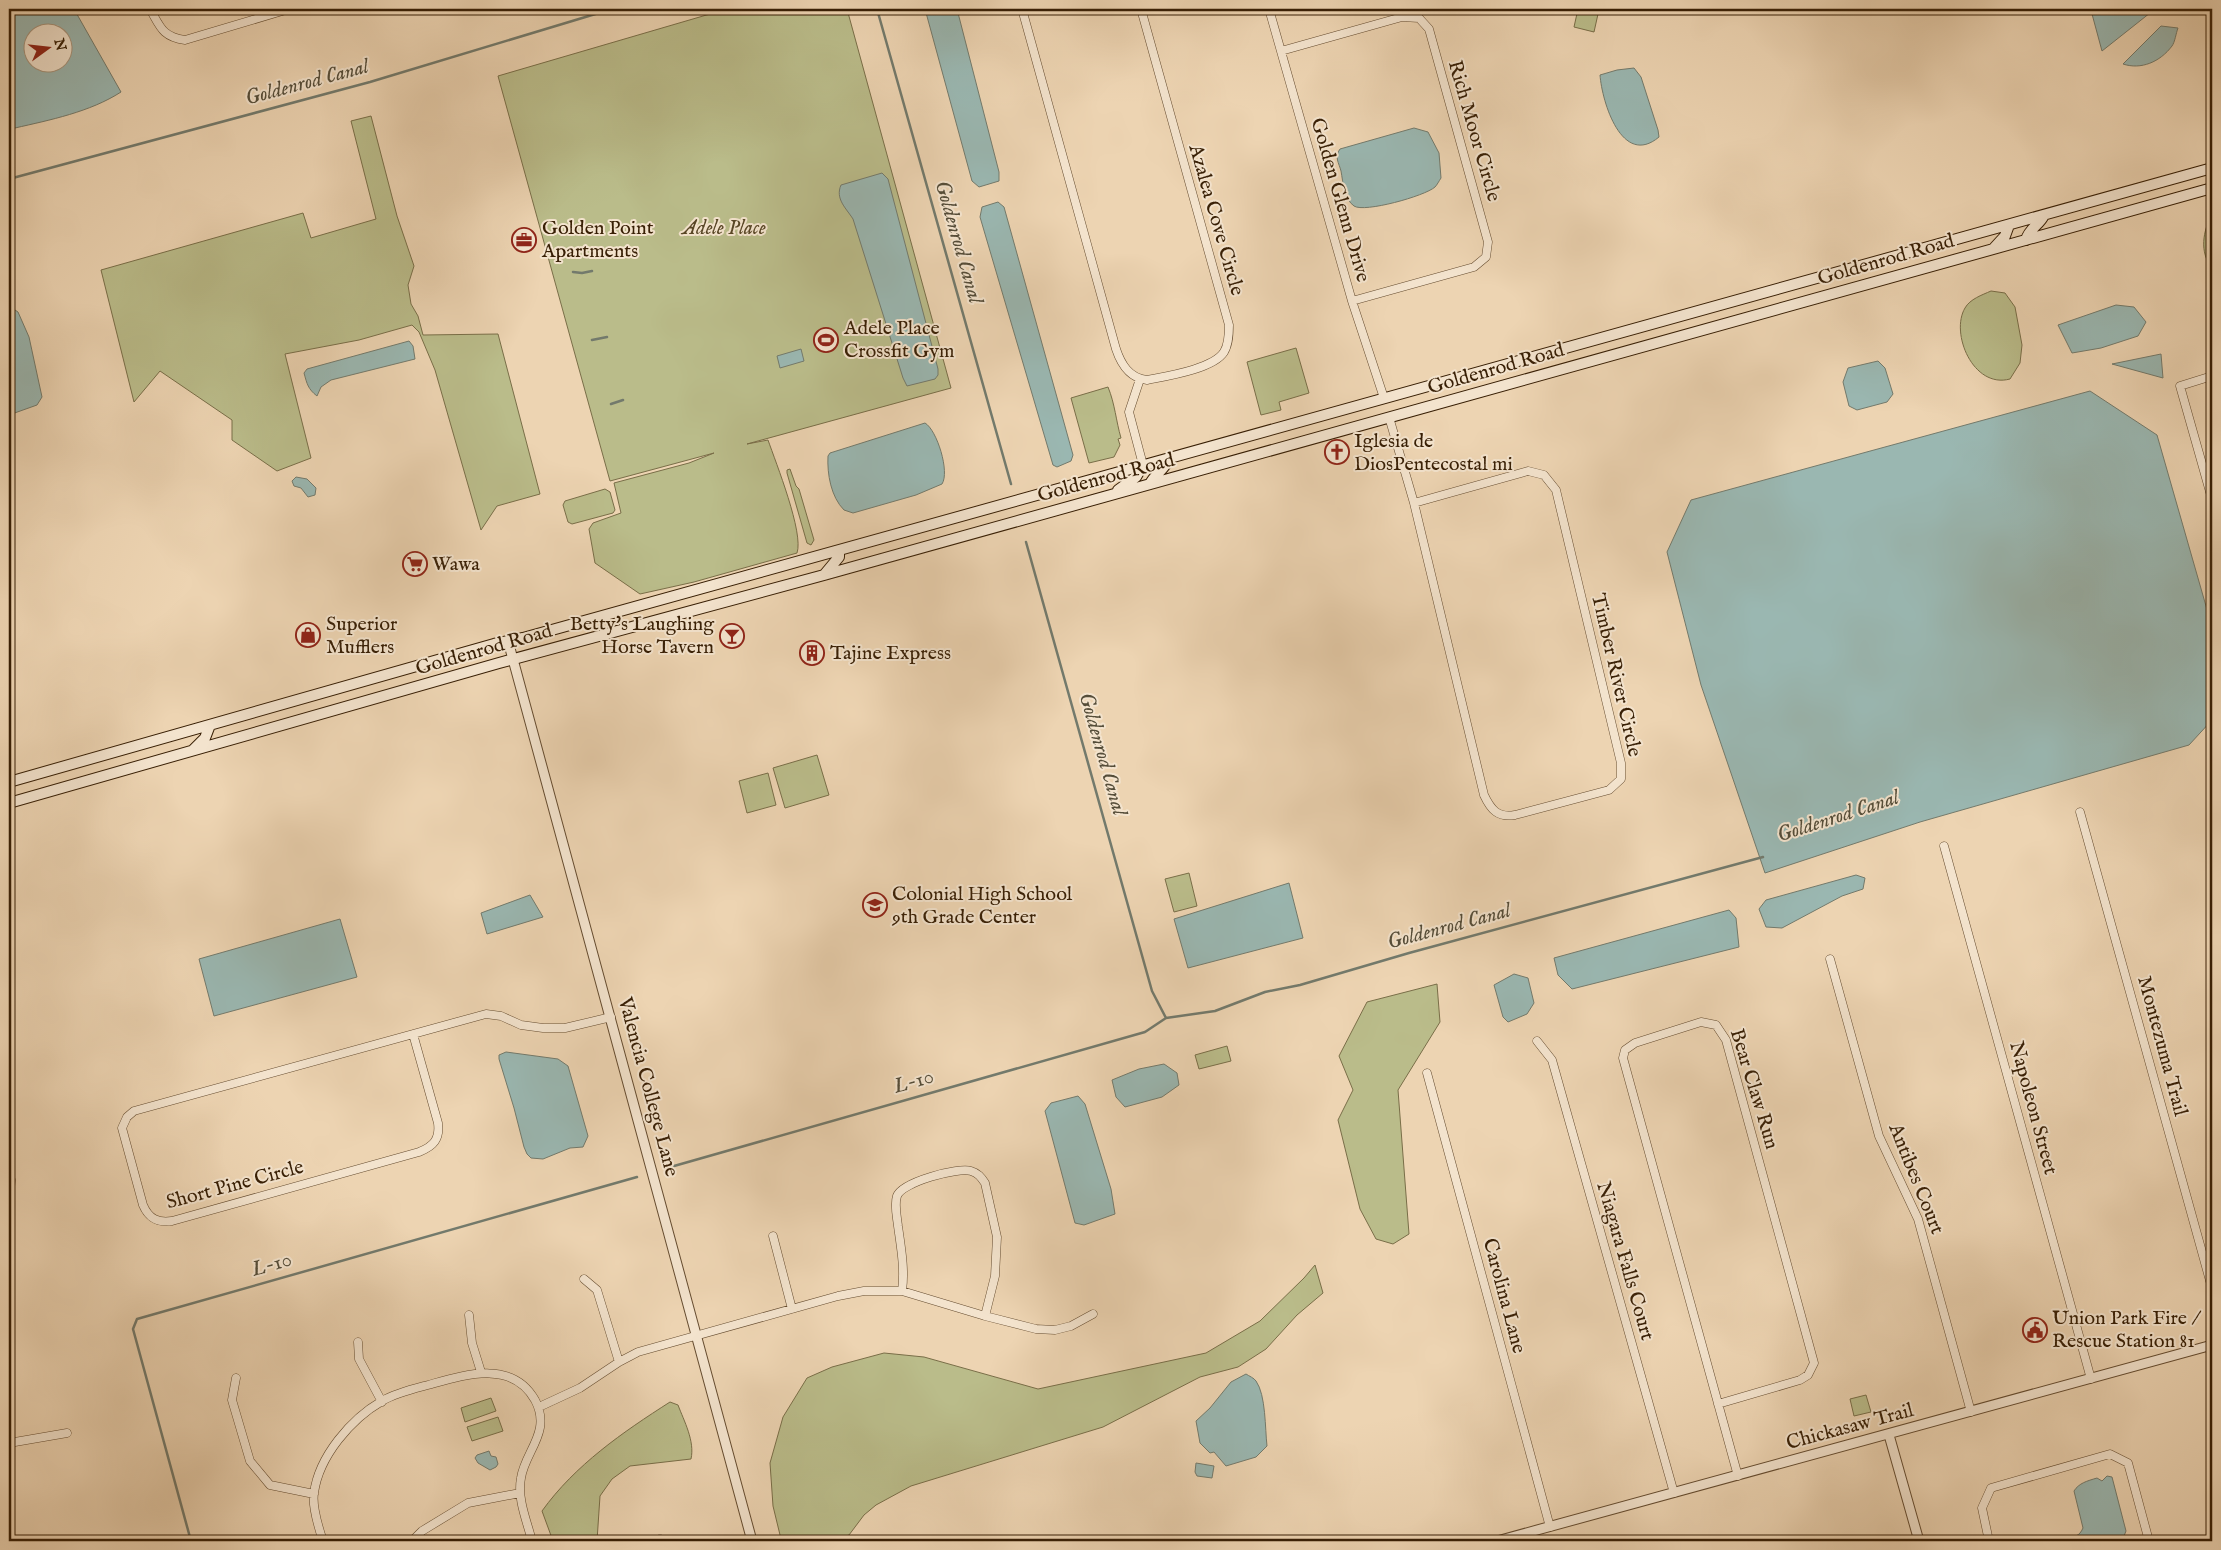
<svg xmlns="http://www.w3.org/2000/svg" width="2221" height="1550" font-family="'IM FELL English',serif">
<style>
.green{fill:#babc8a;stroke:#796e48}
.water{fill:#9ab7b1;stroke:#737a6c;fill-rule:evenodd}
.lines{fill:none;stroke-linecap:round;stroke-linejoin:round}
.stream{stroke:#737a6c;stroke-width:2.5}
.minor-casing{stroke:#654c30;stroke-width:9}
.tertiary-casing{stroke:#654c30;stroke-width:11}
.secondary-casing{stroke:#381f05;stroke-width:12}
.minor{stroke:#f3e3cd;stroke-width:8}
.tertiary{stroke:#f3e3cd;stroke-width:9}
.secondary{stroke:#f3e3cd;stroke-width:10}
.labels{text-anchor:middle;dominant-baseline:central;stroke-width:4;stroke-linejoin:round;paint-order:stroke}
.street-label{font-size:20px;fill:#381f05;stroke:#f3e3cd}
.poi-label{font-size:20px;fill:#381f05;stroke:#f3e3cd;text-anchor:start}
.park-label{font-size:20px;font-style:italic;fill:#584626;stroke:#f3e3cd}
.water-label{font-size:21px;font-style:italic;fill:#554d39;stroke:#f3e3cd}
</style>
<rect width="100%" height="100%" fill="#edd4b2"/>
<filter id="stains"><feTurbulence type="fractalNoise" baseFrequency=".004" numOctaves="4"/><feColorMatrix values="0 0 0 0 .2 0 0 0 0 .09 0 0 0 0 .02 0 0 0 .5 -.17"/></filter>
<radialGradient id="worn" r=".72"><stop offset=".6" stop-color="#630" stop-opacity="0"/><stop offset="1" stop-color="#630" stop-opacity=".3"/></radialGradient>
<!-- green -->
<path class="green" d="M727,9H847L951,388L747,444L768,440C776,463 804,533 797,553L694,582L640,594L595,563L589,529L593,523L621,513L614,483L689,463L714,453L610,481L498,76Z
M1578,9L1598,14L1594,32L1574,27Z
M371,116L397,216L414,266L408,285L411,304L418,316L423,335L498,334L540,494L497,506L481,530L435,370L419,332L412,325L359,340L285,354L311,458L277,471L232,440V420L160,371L134,402L101,270L303,213L311,238L376,219L351,121Z
M2212,214V268C2199,252 2203,231 2212,214Z
M1991,291L2005,293L2015,307L2022,345L2020,363L2010,379C1973,389 1950,333 1965,308C1970,299 1982,295 1991,291Z
M1296,348L1309,393L1279,402L1281,410L1261,415L1247,362Z
M1108,387C1115,404 1116,421 1121,438L1118,439L1120,445L1114,457L1089,463L1071,398Z
M790,469L796,486L799,489L814,540L811,545L807,543L787,473V470Z
M605,489L610,492L615,510L613,513L572,524L568,522L563,505L565,501Z
M817,755L829,795L785,808L773,768Z
M768,773L776,805L747,813L739,781Z
M1189,873L1197,906L1174,912L1165,879Z
M1437,984L1440,1022L1398,1090L1409,1234L1393,1244L1376,1239L1360,1209L1338,1120L1353,1090L1339,1056L1367,1002Z
M1227,1046L1231,1061L1199,1069L1195,1055Z
M1315,1265L1323,1293L1297,1315L1266,1349L1238,1367L1200,1377L1103,1427L911,1486L876,1505L864,1515L849,1535L829,1541H784L781,1539L773,1506L770,1463L783,1417L807,1378L832,1367L884,1353L924,1357L1038,1389L1206,1353L1260,1321L1304,1278Z
M1866,1395L1871,1412L1854,1416L1850,1399Z
M491,1398L496,1411L465,1422L461,1408Z
M670,1402L678,1405C684,1421 695,1441 691,1459L630,1466L612,1479L600,1496L597,1541H553L542,1511C575,1465 623,1432 670,1402Z
M498,1417L503,1431L472,1441L467,1427Z"/>
<!-- water -->
<path class="water" d="M9,9H74L121,92C90,112 50,120 15,128L9,121ZM32,32H62V62H32Z
M925,9H957L999,172V181L979,187L972,181Z
M2113,9H2155L2102,51L2092,14Z
M2161,26L2178,28C2176,33 2175,42 2172,46C2160,62 2141,70 2123,64Z
M1634,68L1641,77L1658,130L1659,137C1622,168 1602,102 1600,75L1617,70Z
M1414,128L1428,132L1439,153L1441,178C1439,181 1437,185 1435,187C1425,196 1364,213 1354,206C1344,199 1343,182 1341,171C1339,163 1334,157 1340,149Z
M882,173L888,179L938,369V375L935,379L907,386L903,378L853,219C846,208 835,199 841,185Z
M998,202L1004,207L1073,455L1071,461L1057,467L1053,465L980,217L982,207Z
M2116,305L2134,307L2146,322L2138,336L2101,348L2072,353L2058,325Z
M9,306L18,312L29,337L42,397L37,405L9,415Z
M409,341L413,346L415,359L331,380L321,387L317,396C308,389 307,384 304,373L307,369Z
M801,349L804,361L780,368L777,356Z
M2161,354L2163,378L2112,364Z
M1878,361L1885,368L1893,394L1887,402L1857,410L1849,406L1843,382L1848,368Z
M2090,391L2157,435L2212,627V720L2189,745L1920,822L1765,873L1701,685L1667,552L1691,500Z
M925,423C937,430 950,472 942,484L916,495L853,513L844,510C831,497 827,474 828,456L830,453Z
M296,477L307,479L316,488L315,495L308,497L301,488L294,486L292,481Z
M1856,875L1865,878L1863,889L1842,896L1782,928L1766,927L1759,909L1766,900Z
M1289,883L1303,938L1188,968L1174,919Z
M530,895L543,917L487,934L481,913Z
M1729,910L1736,918L1739,947L1572,989L1558,975L1554,958Z
M340,919L357,977L214,1016L199,959Z
M1514,974L1528,978L1534,1003L1527,1014L1508,1022L1503,1017L1494,985Z
M506,1052L558,1059L568,1066L588,1136L583,1147L570,1148L543,1159L531,1158L527,1154L524,1147L514,1108L499,1059V1055Z
M1164,1064L1177,1073L1179,1085L1162,1097L1125,1107L1116,1097L1112,1080L1139,1069Z
M1078,1096L1085,1104L1111,1189L1115,1214L1084,1225L1075,1223L1045,1111L1051,1103Z
M1246,1374C1249,1376 1254,1378 1256,1381C1266,1395 1265,1429 1267,1446L1256,1457L1226,1466L1214,1452L1210,1453L1200,1443L1196,1421L1210,1408L1231,1382Z
M489,1451L491,1456L496,1457L498,1464L496,1467L490,1470L478,1463L475,1458L477,1455Z
M1196,1463L1214,1466L1212,1478L1197,1476L1195,1472Z
M2107,1476L2112,1477L2126,1531L2124,1536L2111,1541H2065L2067,1538C2075,1536 2079,1537 2083,1528L2074,1491C2079,1483 2087,1481 2097,1478L2102,1481Z"/>
<g class="lines">
<!-- stream -->
<path class="stream" d="M877,9L1011,484
M9,179L370,82L612,9
M573,272L582,273L592,271
M592,340L607,337
M611,404L623,400
M1026,542L1152,991L1166,1018
M667,1168L1145,1032L1166,1018L1215,1011L1265,992L1300,985L1409,953L1763,857
M191,1541L133,1329L137,1319L637,1177"/>
<defs>
<path id="minor" d="M150,9C160,26 162,37 185,40L289,9
M1022,9L1116,349C1121,364 1129,378 1147,380C1167,376 1213,369 1224,352C1229,344 1229,333 1229,325L1141,9
M1269,9L1352,301L1384,398
M1281,51L1402,17L1419,18L1429,29L1488,242L1486,257L1474,267L1352,301
M2212,376L2180,386L2212,499
M1140,379L1129,412L1143,465
M1389,417L1414,503L1484,795C1491,810 1498,818 1515,815L1609,790L1621,779V763L1556,490L1544,475L1528,471L1414,503
M2080,812L2212,1288
M1944,846L2091,1379
M1830,959L1879,1136L1918,1219L1971,1412
M413,1034L438,1123C440,1139 434,1146 419,1152L172,1221C158,1223 149,1219 143,1205L122,1128L127,1117L134,1111L486,1014L501,1016L521,1025L543,1028H565L611,1017
M1537,1041L1552,1060L1674,1493
M1427,1073L1550,1527
M9,1172L11,1180L9,1204
M773,1236L792,1309
M584,1279L597,1290L619,1362
M902,1291C905,1269 901,1248 898,1226C897,1217 894,1205 897,1196C902,1182 958,1167 971,1171C978,1173 981,1177 985,1183L997,1237L995,1276L985,1316
M469,1315L472,1343L481,1372
M358,1342L359,1359L382,1402
M236,1378L232,1400L250,1461L270,1485L314,1494
M1718,1404L1800,1380L1808,1375L1814,1363L1726,1040L1716,1025L1701,1022L1635,1043L1625,1050L1623,1058L1738,1476
M539,1407L580,1388L619,1362L638,1352L838,1296L864,1291H902L985,1316L1036,1329L1055,1330L1071,1326L1093,1314
M9,1443L67,1433
M660,1539L662,1541
M323,1541C319,1529 312,1505 314,1493C319,1456 351,1419 382,1401C396,1393 413,1389 428,1385C464,1375 512,1359 535,1400C552,1432 525,1451 521,1478C517,1499 527,1521 532,1541
M412,1541L422,1531L468,1503L520,1493
M1989,1541L1982,1508L1991,1488L2110,1454L2128,1463L2149,1541"/>
<path id="tertiary" d="M508,641L752,1541
M1889,1435L1919,1541
M1497,1541L2212,1345"/>
<path id="secondary" d="M2026,240C2029,228 2040,225 2044,215
M1994,248L2005,236L2009,225
M1150,484C1155,474 1165,469 1169,459
M1118,490L1136,477L1143,465
M824,575L839,557V551
M193,750L205,738L210,725
M9,782L494,644L523,638L2212,168
M9,803L499,663L824,575L2212,188"/>
</defs>
<!-- minor casing -->
<use href="#minor" class="minor-casing"/>
<!-- tertiary casing -->
<use href="#tertiary" class="tertiary-casing"/>
<!-- secondary casing -->
<use href="#secondary" class="secondary-casing"/>
<!-- minor -->
<use href="#minor" class="minor"/>
<!-- tertiary -->
<use href="#tertiary" class="tertiary"/>
<!-- secondary -->
<use href="#secondary" class="secondary"/>
</g>
<!-- icons -->
<defs>
<symbol id="office-ring" viewBox="-11 -11 22 22"><circle r="9.5" fill="#f3e3cd" stroke="#8f2418" stroke-width="1.5"/><path d="M-6-3h4V-5.5h4V-3h4V5H-6ZM-1-4.5V-3h2v-1.5ZM-6 0V1H6V0Z" fill="#8f2418"/></symbol>
<symbol id="stadium-ring" viewBox="-11 -11 22 22"><circle r="9.5" fill="#f3e3cd" stroke="#8f2418" stroke-width="1.5"/><path d="M0-5a6.5 5 0 1 0 0 10a6.5 5 0 1 0 0-10ZM-3.5-1.8h7v3.6h-7Z" fill="#8f2418"/></symbol>
<symbol id="church-ring" viewBox="-11 -11 22 22"><circle r="9.5" fill="#f3e3cd" stroke="#8f2418" stroke-width="1.5"/><path d="M-1.2-6h2.4v3.5h3.3v2.4h-3.3V6h-2.4V-.1h-3.3v-2.4h3.3Z" fill="#8f2418"/></symbol>
<symbol id="supermarket-ring" viewBox="-11 -11 22 22"><circle r="9.5" fill="#f3e3cd" stroke="#8f2418" stroke-width="1.5"/><path d="M-6-5.5h2.5l.6 2H6L4.5 2H-2.5L-4.4-4H-6ZM-1.5 3.2a1.3 1.3 0 1 0 .1 0ZM3 3.2a1.3 1.3 0 1 0 .1 0Z" fill="#8f2418"/></symbol>
<symbol id="shop-ring" viewBox="-11 -11 22 22"><circle r="9.5" fill="#f3e3cd" stroke="#8f2418" stroke-width="1.5"/><path d="M-5-2.5h2.3a2.7 3.5 0 0 1 5.4 0H5L5.5 6h-11ZM-1.5-2.5h3a1.5 2.3 0 0 0-3 0Z" fill="#8f2418"/></symbol>
<symbol id="bar-ring" viewBox="-11 -11 22 22"><circle r="9.5" fill="#f3e3cd" stroke="#8f2418" stroke-width="1.5"/><path d="M-6-5H6L.8 .8V4.5H3.5V6h-7V4.5H-.8V.8Z" fill="#8f2418"/></symbol>
<symbol id="building-ring" viewBox="-11 -11 22 22"><circle r="9.5" fill="#f3e3cd" stroke="#8f2418" stroke-width="1.5"/><path d="M-4-6H4V6H1V3H-1V6H-4ZM-2.5-4.3h1.7v1.8h-1.7ZM.8-4.3h1.7v1.8H.8ZM-2.5-1h1.7V.8h-1.7ZM.8-1h1.7V.8H.8Z" fill="#8f2418"/></symbol>
<symbol id="school-ring" viewBox="-11 -11 22 22"><circle r="9.5" fill="#f3e3cd" stroke="#8f2418" stroke-width="1.5"/><path d="M0-5L7-2L0 1L-7-2ZM-4 1L0 2.5L4 1V4Q0 6-4 4Z" fill="#8f2418"/></symbol>
<symbol id="civic-ring" viewBox="-11 -11 22 22"><circle r="9.5" fill="#f3e3cd" stroke="#8f2418" stroke-width="1.5"/><path d="M-.6-6.5H3V-4.5H.6V-3L4-1V1h2V6H-6V1h2V-1L-.6-3ZM-1.2 2.5V6h2.4V2.5Z" fill="#8f2418"/></symbol>
</defs>
<g fill-rule="evenodd">
<use href="#office-ring" x="510" y="226" width="28" height="28"/>
<use href="#stadium-ring" x="812" y="326" width="28" height="28"/>
<use href="#church-ring" x="1323" y="438" width="28" height="28"/>
<use href="#supermarket-ring" x="401" y="550" width="28" height="28"/>
<use href="#shop-ring" x="294" y="621" width="28" height="28"/>
<use href="#bar-ring" x="718" y="622" width="28" height="28"/>
<use href="#building-ring" x="798" y="639" width="28" height="28"/>
<use href="#school-ring" x="861" y="891" width="28" height="28"/>
<use href="#civic-ring" x="2021" y="1316" width="28" height="28"/>
</g>
<g class="labels">
<!-- street labels -->
<g class="street-label">
<text transform="translate(1474 131) rotate(74)">Rich Moor Circle</text>
<text transform="translate(1340 200) rotate(74)">Golden Glenn Drive</text>
<text transform="translate(1216 220) rotate(74)">Azalea Cove Circle</text>
<text transform="translate(1886 260) rotate(-16)">Goldenrod Road</text>
<text transform="translate(1496 369) rotate(-16)">Goldenrod Road</text>
<text transform="translate(1106 478) rotate(-15)">Goldenrod Road</text>
<text transform="translate(484 650) rotate(-16)">Goldenrod Road</text>
<text transform="translate(1616 675) rotate(77)">Timber River Circle</text>
<text transform="translate(2162 1046) rotate(75)">Montezuma Trail</text>
<text transform="translate(648 1087) rotate(75)">Valencia College Lane</text>
<text transform="translate(1754 1089) rotate(73)">Bear Claw Run</text>
<text transform="translate(2033 1108) rotate(75)">Napoleon Street</text>
<text transform="translate(1916 1179) rotate(68)">Antibes Court</text>
<text transform="translate(235 1185) rotate(-15)">Short Pine Circle</text>
<text transform="translate(1625 1261) rotate(74)">Niagara Falls Court</text>
<text transform="translate(1504 1296) rotate(75)">Carolina Lane</text>
<text transform="translate(1850 1427) rotate(-15)">Chickasaw Trail</text>
</g>
<!-- poi labels -->
<g class="poi-label">
<text x="542" y="228">Golden Point<tspan x="542" dy="23">Apartments</tspan></text>
<text x="844" y="328">Adele Place<tspan x="844" dy="23">Crossfit Gym</tspan></text>
<text x="1354" y="441">Iglesia de<tspan x="1354" dy="23">DiosPentecostal mi</tspan></text>
<text x="432" y="564">Wawa</text>
<text x="326" y="624">Superior<tspan x="326" dy="23">Mufflers</tspan></text>
<text x="714" y="624" text-anchor="end">Betty's Laughing<tspan x="714" dy="23">Horse Tavern</tspan></text>
<text x="830" y="653">Tajine Express</text>
<text x="892" y="894">Colonial High School<tspan x="892" dy="23">9th Grade Center</tspan></text>
<text x="2052" y="1318">Union Park Fire /<tspan x="2052" dy="23">Rescue Station 81</tspan></text>
</g>
<!-- park labels -->
<g class="park-label">
<text x="724" y="228">Adele Place</text>
</g>
<!-- water labels -->
<g class="water-label">
<text transform="translate(307 83) rotate(-15)">Goldenrod Canal</text>
<text transform="translate(958 242) rotate(74)">Goldenrod Canal</text>
<text transform="translate(1102 754) rotate(74)">Goldenrod Canal</text>
<text transform="translate(1838 817) rotate(-18)">Goldenrod Canal</text>
<text transform="translate(1449 927) rotate(-15)">Goldenrod Canal</text>
<text transform="translate(914 1082) rotate(-16)">L-10</text>
<text transform="translate(272 1265) rotate(-16)">L-10</text>
</g>
</g>
<!-- margin -->
<rect width="2221" height="1550" fill="none" stroke="#edd4b2" stroke-width="30"/>
<rect x="10" y="10" width="2201" height="1530" fill="none" stroke="#381f05" stroke-width="2.5"/>
<rect x="15" y="15" width="2191" height="1520" fill="none" stroke="#381f05"/>
<!-- north arrow -->
<g transform="translate(48 48) rotate(75)"><circle r="24" fill="#f3e3cd" stroke="#a8957d"/>
<path d="M0-4L9 19L0 12L-9 19Z" fill="#8f2418"/>
<text y="-8" font-size="14" font-weight="bold" text-anchor="middle" fill="#381f05">N</text>
</g>
<rect width="100%" height="100%" filter="url(#stains)"/>
<rect width="100%" height="100%" fill="url(#worn)"/>
</svg>
